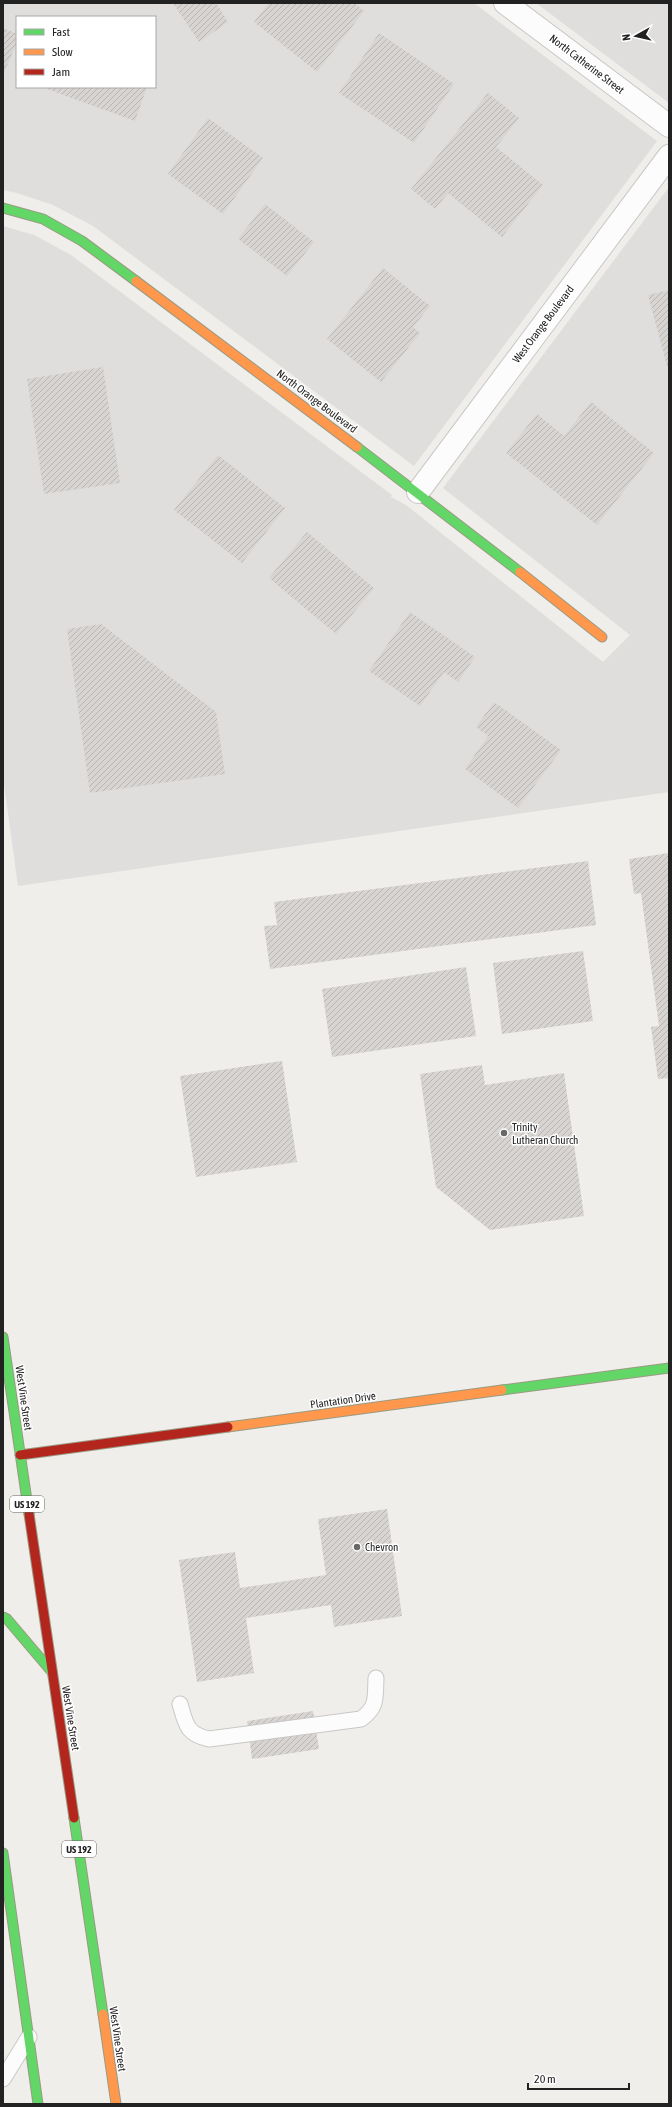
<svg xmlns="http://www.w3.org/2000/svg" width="672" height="2107" font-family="'Asap Condensed',sans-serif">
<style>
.residential{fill:#dfdedc;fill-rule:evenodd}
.building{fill:url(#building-hatch)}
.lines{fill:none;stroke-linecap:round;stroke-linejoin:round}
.lane-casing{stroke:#c9c8c7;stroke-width:17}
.street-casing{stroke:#c9c8c7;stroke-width:24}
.fast-casing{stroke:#999a82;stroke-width:11}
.slow-casing{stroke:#999a82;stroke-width:11}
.jam-casing{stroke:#999a82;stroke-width:11}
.lane{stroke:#fdfcfc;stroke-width:15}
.street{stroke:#fdfcfc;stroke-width:22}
.fast{stroke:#63d668;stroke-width:9}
.slow{stroke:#ff974d;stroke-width:9}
.jam{stroke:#b3261e;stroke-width:9}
.poi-dot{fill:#6a6968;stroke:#fff;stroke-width:1.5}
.labels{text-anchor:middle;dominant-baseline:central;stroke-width:3;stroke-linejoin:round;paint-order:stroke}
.shield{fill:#fff;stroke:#646464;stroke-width:1}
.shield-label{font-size:10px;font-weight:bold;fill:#222}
.street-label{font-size:11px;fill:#222;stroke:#fff}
.poi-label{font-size:11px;fill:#222;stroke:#fff;text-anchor:start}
</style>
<defs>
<pattern id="building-hatch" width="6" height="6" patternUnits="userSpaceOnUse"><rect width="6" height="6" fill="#d7d4d2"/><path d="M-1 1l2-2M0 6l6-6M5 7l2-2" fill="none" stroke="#b8b6b4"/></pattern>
</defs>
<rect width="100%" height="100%" fill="#f0eeeb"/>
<!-- residential -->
<path class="residential" d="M3,3H474L657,141L414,466L93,226L53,205L17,193L3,190ZM17,17H155V87H17Z
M536,3H669V103Z
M669,187V792L18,886L3,777V226L34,235L71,255L392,495L391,497L406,505L603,662L630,635L443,488Z"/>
<!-- building -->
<path class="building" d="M173,3H216L228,22L199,42Z
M269,3H354L364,11L317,72L254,22Z
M3,28L17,34V42L3,75Z
M379,33L454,84L414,143L339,93Z
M48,87H147L135,121L47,89Z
M488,93L519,118L496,147L543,185L502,237L448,193L435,209L411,189Z
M208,118L263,158L223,214L168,174Z
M265,204L314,242L287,276L238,239Z
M383,268L430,306L413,327L420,333L381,382L327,339Z
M669,290V366H667L648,295Z
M103,367L120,483L44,494L27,379Z
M591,402L654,453L597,525L506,453L537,414L564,436Z
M218,455L285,508L242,563L174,510Z
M307,532L374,588L336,634L269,578Z
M410,612L475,657L458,682L444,672L420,706L369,671Z
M101,624L216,712L225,774L90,793L67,629Z
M494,702L561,750L518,808L465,769L488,736L476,727Z
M669,853V1078L658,1079L651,1027L659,1026L641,893L634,894L629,859Z
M588,861L596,925L270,969L264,926L277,925L274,902Z
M583,951L593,1021L502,1034L493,963Z
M466,967L476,1036L332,1057L322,989Z
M282,1061L297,1162L196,1177L180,1076Z
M482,1065L485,1085L564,1073L584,1216L490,1230L436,1187L420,1074Z
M387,1509L402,1616L334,1627L331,1605L246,1618L254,1673L197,1682L179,1560L235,1552L240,1588L326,1575L318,1519Z
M313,1711L319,1749L252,1759L247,1721Z"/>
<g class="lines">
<defs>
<path id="lane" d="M180,1704C186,1724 186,1734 209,1739L361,1719C378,1707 375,1697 376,1678
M3,2079L29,2037"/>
<path id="street" d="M505,3L669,126
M418,492L669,156"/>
<path id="fast" d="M3,208L43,219L82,241L136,281
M357,447L520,572
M3,1337L29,1514
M502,1390L669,1368
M3,1617L7,1619L52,1672
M74,1818L103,2014
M3,1853L38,2104"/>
<path id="slow" d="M136,281L357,447
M520,572L602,637
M228,1427L502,1390
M103,2014L116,2104"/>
<path id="jam" d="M20,1455L228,1427
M29,1514L74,1818"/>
</defs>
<!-- lane casing -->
<use href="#lane" class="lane-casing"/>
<!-- street casing -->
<use href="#street" class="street-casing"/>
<!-- fast casing -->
<use href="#fast" class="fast-casing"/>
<!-- slow casing -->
<use href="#slow" class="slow-casing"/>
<!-- jam casing -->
<use href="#jam" class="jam-casing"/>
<!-- lane -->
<use href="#lane" class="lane"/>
<!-- street -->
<use href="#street" class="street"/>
<!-- fast -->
<use href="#fast" class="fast"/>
<!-- slow -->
<use href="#slow" class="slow"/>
<!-- jam -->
<use href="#jam" class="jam"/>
</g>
<!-- markers -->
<g class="poi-dot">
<circle cx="504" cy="1133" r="4"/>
<circle cx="357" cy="1547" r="4"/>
</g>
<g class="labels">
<!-- shield labels -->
<g class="shield">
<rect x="10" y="1496" width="34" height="16" rx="3"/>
<rect x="62" y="1841" width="34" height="16" rx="3"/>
</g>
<g class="shield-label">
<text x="27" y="1504">US 192</text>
<text x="79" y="1849">US 192</text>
</g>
<!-- street labels -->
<g class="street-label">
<text transform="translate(587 64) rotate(37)">North Catherine Street</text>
<text transform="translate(543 324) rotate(-53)">West Orange Boulevard</text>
<text transform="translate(317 401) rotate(37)">North Orange Boulevard</text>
<text transform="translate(24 1398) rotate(82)">West Vine Street</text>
<text transform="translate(343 1400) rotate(-8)">Plantation Drive</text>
<text transform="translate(71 1718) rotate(81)">West Vine Street</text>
<text transform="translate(118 2039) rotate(82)">West Vine Street</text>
</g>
<!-- poi labels -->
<g class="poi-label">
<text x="512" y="1127">Trinity<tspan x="512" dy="13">Lutheran Church</tspan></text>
<text x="365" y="1547">Chevron</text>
</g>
</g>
<!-- border -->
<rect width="672" height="2107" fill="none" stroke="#222222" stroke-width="8"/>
<!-- legend -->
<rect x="16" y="16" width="140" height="72" fill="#ffffff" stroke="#a7a7a7"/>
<rect x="24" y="29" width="20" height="6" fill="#63d668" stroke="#a7a7a7"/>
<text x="52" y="36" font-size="12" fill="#222222">Fast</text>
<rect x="24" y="49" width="20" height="6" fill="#ff974d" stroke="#a7a7a7"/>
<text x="52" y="56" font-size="12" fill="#222222">Slow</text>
<rect x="24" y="69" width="20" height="6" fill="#b3261e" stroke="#a7a7a7"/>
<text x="52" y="76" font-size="12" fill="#222222">Jam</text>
<!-- north arrow -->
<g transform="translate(636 36) rotate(262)" stroke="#ffffff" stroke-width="3" paint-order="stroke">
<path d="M0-3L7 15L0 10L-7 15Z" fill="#222222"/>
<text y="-6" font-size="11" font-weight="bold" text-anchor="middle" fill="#222222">N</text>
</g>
<!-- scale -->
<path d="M528 2083v6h101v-6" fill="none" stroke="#222222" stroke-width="2"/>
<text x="534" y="2083" font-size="12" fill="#222222" stroke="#ffffff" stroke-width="3" paint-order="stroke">20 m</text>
</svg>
